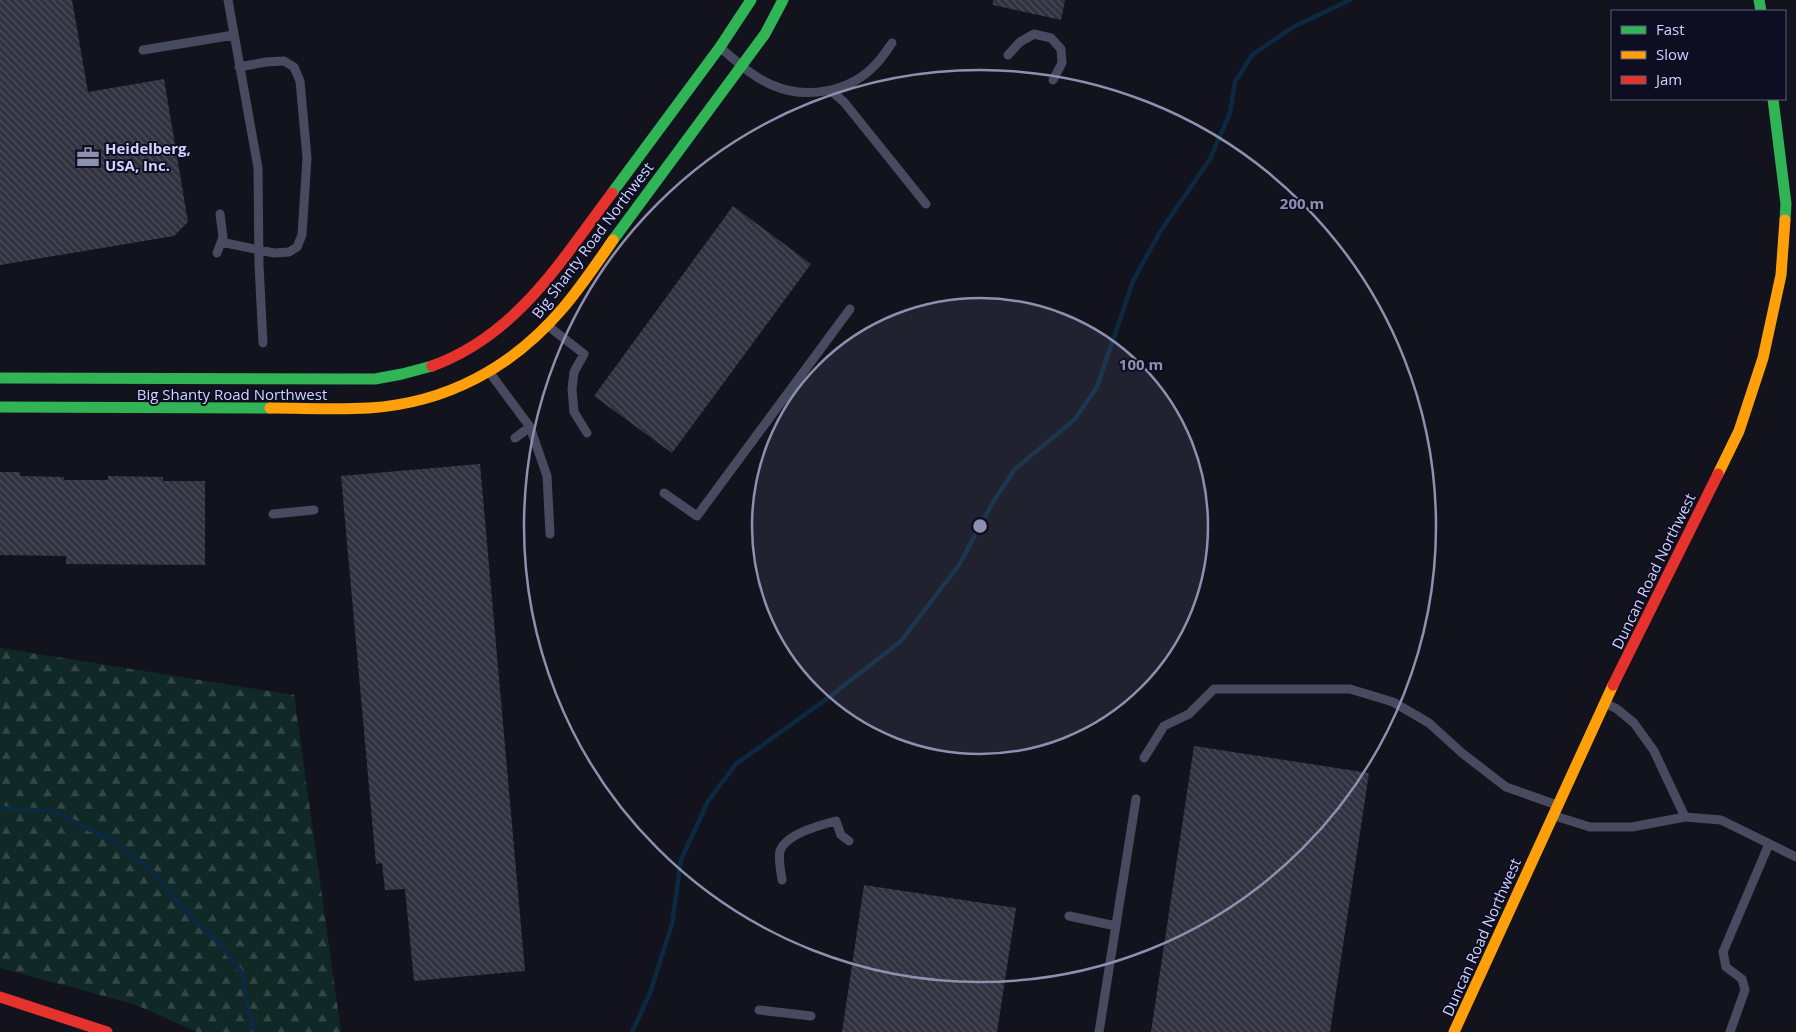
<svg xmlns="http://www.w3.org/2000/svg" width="1796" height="1032" font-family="'Open Sans',sans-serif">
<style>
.forest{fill:url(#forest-firs)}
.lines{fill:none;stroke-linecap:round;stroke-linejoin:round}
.stream{stroke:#0c2941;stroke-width:4.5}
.building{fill:url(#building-back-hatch)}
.lane{stroke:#484b5f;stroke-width:9}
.fast{stroke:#30b455;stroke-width:11}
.slow{stroke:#ff9f0a;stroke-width:11}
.jam{stroke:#e5322d;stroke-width:11}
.ring{fill:none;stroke:#8e90b0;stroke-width:2.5}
.labels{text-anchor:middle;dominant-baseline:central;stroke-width:4;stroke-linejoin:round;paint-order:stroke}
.poi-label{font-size:15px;font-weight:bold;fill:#d0d4ff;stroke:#0e0e23;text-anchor:start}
.street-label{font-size:15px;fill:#d0d4ff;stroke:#0e0e23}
.centre{fill:#8e90b0;stroke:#0e0e23;stroke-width:2.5}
.ring-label{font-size:15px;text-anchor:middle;font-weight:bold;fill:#8e90b0;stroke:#0e0e23;stroke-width:4;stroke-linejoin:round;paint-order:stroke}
</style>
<defs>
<pattern id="forest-firs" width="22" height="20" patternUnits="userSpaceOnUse" patternTransform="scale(1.25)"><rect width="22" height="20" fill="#112926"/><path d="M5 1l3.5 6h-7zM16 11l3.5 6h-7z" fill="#334747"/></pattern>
<pattern id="building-back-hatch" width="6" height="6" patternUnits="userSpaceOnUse" patternTransform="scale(1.25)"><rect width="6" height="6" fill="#313140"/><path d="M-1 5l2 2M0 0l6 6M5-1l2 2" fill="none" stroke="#4e4e5d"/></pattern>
</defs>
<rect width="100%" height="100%" fill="#13131e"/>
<!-- forest -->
<path class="forest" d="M0,648L294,695L341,1032H197L134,1004L0,968Z"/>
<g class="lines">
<!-- stream -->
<path class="stream" d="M0,808L52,811L113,841L153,872L187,913L219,943L242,973L248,1008L255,1032
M632,1032L650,993L672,924L681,860L708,801L736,764L828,698L901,641L959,565L993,502L1015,469L1075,419L1097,387L1133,281L1160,232L1210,159L1230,113L1235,82L1252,55L1293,27L1350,0"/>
</g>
<!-- building -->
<path class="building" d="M0,0H72L88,92L164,79L188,222L174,236L0,265Z
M993,0H1065L1061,20L993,5Z
M733,206L811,264L672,453L594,396Z
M480,464L525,971L414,981L405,889L385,890L382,863L376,864L341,476Z
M0,472H20V476L64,477V480H108V476L163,477V481H205V565L66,564V556L0,555Z
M1194,746L1369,773L1330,1032H1151Z
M864,885L1016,908L997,1032H842Z"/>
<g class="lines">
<!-- lane -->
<path class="lane" d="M228,0L258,168L259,265L263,343
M722,49C737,62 753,77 772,85C806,100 851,92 876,64C882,58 887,50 892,43
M143,50L234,35
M1008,55L1020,42L1034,34L1051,38L1061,49L1062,63L1053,80
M830,90L844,102L926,204
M221,242L274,253L289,252L297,247L302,235L307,158L300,81L294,67L284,61L266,62L239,67
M217,253L223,237L220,214
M548,326L584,354L574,372L572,389L574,412L587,433
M490,373L530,427L515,438
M530,427L547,476L550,534
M664,493L697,516L850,309
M273,514L314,510
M1605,703L1617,709L1634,723L1654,751L1685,817L1721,820L1796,857
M1144,758L1164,726L1189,714L1214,689H1350L1393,702L1429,723L1462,753L1506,787L1557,805
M1555,816L1590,827H1632L1685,817
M782,880C781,872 778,859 780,851C786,834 820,825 836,821L841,835L849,841
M1069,916L1116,926
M759,1010L811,1016
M1099,1032L1136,799
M1730,1032L1745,990L1742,979L1726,967L1723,952L1769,844"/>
<!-- fast -->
<path class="fast" d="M1759,0L1761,11
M1773,99L1786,204L1785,220
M612,193L720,47L751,0
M613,240L765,34L783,0
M0,378L375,379L402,374L432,366
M0,407L270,408"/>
<!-- slow -->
<path class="slow" d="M270,408C303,408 336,410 369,408C447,403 513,367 563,308C581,287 597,263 613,240
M1718,474L1739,431L1763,358L1781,275L1785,220
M1454,1032L1613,685"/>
<!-- jam -->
<path class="jam" d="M432,366C517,335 560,262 612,193
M1613,685L1718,474
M0,997L107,1032"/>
</g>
<!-- distance rings -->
<circle cx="980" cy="526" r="228" fill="#8e90b0" fill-opacity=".12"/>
<g class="ring">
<circle cx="980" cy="526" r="228"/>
<circle cx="980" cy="526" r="456"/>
</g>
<!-- icons -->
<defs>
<symbol id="office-bare" viewBox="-9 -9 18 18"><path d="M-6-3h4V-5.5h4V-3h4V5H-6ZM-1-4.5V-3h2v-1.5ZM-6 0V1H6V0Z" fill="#8e90b0" stroke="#0e0e23" stroke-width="2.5" paint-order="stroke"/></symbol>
</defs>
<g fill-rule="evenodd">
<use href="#office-bare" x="72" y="141" width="32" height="32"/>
</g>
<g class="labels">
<!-- poi labels -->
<g class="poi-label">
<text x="105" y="148">Heidelberg,<tspan x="105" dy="17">USA, Inc.</tspan></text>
</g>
<!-- street labels -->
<g class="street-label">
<text transform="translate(592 240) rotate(-53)">Big Shanty Road Northwest</text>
<text x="232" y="394">Big Shanty Road Northwest</text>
<text transform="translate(1653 571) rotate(-64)">Duncan Road Northwest</text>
<text transform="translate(1481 937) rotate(-66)">Duncan Road Northwest</text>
</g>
</g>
<circle cx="980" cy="526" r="8" class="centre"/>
<g class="ring-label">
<text x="1302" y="209">200 m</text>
<text x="1141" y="370">100 m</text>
</g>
<!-- legend -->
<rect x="1611" y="10" width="175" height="90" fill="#0e0e23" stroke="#5c5d7b"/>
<rect x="1621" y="26" width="25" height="8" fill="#30b455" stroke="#5c5d7b"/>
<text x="1656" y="35" font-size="15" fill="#d0d4ff">Fast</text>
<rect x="1621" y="51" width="25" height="8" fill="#ff9f0a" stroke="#5c5d7b"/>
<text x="1656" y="60" font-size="15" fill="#d0d4ff">Slow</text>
<rect x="1621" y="76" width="25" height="8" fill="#e5322d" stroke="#5c5d7b"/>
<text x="1656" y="85" font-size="15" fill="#d0d4ff">Jam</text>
</svg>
